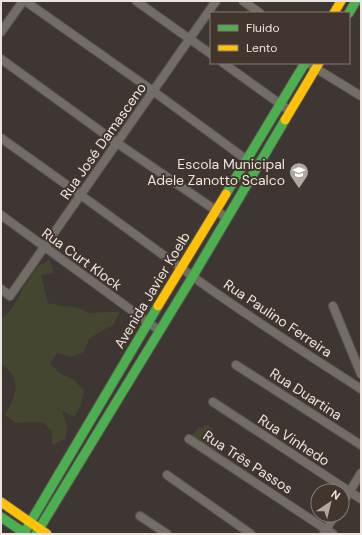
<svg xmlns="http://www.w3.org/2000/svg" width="362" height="535" font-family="'DM Sans',sans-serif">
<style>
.green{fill:#444630}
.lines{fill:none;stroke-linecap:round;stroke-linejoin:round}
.street-casing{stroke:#58534f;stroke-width:10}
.fast-casing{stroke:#58534f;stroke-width:11}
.slow-casing{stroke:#58534f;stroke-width:11}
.street{stroke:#726d69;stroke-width:8}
.fast{stroke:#4caf50;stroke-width:9}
.slow{stroke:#ffc107;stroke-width:9}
.labels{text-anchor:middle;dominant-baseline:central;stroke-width:4;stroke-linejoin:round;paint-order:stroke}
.street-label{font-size:14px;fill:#ece4df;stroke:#41352e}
.poi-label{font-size:14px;fill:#ece4df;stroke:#41352e;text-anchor:end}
</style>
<rect width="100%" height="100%" fill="#3d3632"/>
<!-- green -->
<path class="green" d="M50,260L54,273L41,275L48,303L62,306L76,307L90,313L105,312H120L113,325L101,331L89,339L84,352L71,357L57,353L50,364L61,374L74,380L84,391L81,405L74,417L62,411L67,425L65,439L52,445V431L42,422L15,423L5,415C11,404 19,391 14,378C12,372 6,368 1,364V319L10,311L17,301L23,288L38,266Z
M205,425C214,427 212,428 215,436L214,435L213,437L215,441L213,445L217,451V452L216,453L194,440L193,434L197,430V428L201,427L203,428Z"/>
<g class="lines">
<defs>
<path id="street" d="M25,1L153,91L247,160L258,166
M136,1L211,54
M243,1L260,13
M1,32L23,1
M1,59L117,143L227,218
M223,63L290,111
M312,66L361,96
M1,138C65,183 129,230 192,276C247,316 304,352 361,389
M1,215L160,331
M1,289L10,296L216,1
M333,306L361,374
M236,365L361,445
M213,402L361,499
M189,439L333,534
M167,475L251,534
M342,504L361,473
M140,516L167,534
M324,533L335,515"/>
<path id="fast" d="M349,13L356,1
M226,194L305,63
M1,517L26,534
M24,533L158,306
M36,534L193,276L285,120"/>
<path id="slow" d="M334,13L341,1
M285,120L319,63
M158,306L226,194
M1,502L47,534"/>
</defs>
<!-- street casing -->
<use href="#street" class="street-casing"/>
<!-- fast casing -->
<use href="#fast" class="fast-casing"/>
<!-- slow casing -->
<use href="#slow" class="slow-casing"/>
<!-- street -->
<use href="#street" class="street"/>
<!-- fast -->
<use href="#fast" class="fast"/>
<!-- slow -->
<use href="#slow" class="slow"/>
</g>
<!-- icons -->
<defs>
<symbol id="school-pin" viewBox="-11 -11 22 30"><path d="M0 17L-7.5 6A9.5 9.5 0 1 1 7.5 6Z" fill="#afa7a2" stroke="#41352e"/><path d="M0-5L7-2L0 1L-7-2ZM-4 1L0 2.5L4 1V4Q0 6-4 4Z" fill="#fff"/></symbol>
</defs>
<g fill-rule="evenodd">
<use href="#school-pin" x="288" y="161" width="22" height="30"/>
</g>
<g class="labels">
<!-- street labels -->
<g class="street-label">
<text transform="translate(103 141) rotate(-55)">Rua José Damasceno</text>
<text transform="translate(82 259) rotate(36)">Rua Curt Klock</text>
<text transform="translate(152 290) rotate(-59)">Avenida Javier Koelb</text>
<text transform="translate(278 318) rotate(34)">Rua Paulino Ferreira</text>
<text transform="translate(306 394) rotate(33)">Rua Duartina</text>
<text transform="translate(294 440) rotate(33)">Rua Vinhedo</text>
<text transform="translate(248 462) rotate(33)">Rua Três Passos</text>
</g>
<!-- poi labels -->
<g class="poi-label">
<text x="285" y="164">Escola Municipal<tspan x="285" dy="16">Adele Zanotto Scalco</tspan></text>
</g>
</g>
<!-- border -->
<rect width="362" height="535" fill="none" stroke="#ece4df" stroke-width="4"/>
<!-- legend -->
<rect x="210" y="12" width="140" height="52" fill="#41352e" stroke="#857b75"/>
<rect x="218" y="25" width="20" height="6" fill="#4caf50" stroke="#857b75"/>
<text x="246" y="32" font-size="12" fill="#ece4df">Fluido</text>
<rect x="218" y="45" width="20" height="6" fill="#ffc107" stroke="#857b75"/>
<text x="246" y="52" font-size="12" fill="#ece4df">Lento</text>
<!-- north arrow -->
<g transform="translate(330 503) rotate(35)"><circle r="19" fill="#41352e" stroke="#857b75"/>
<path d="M0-3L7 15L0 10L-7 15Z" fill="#afa7a2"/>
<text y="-6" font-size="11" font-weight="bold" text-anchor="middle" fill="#ece4df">N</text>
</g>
</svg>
